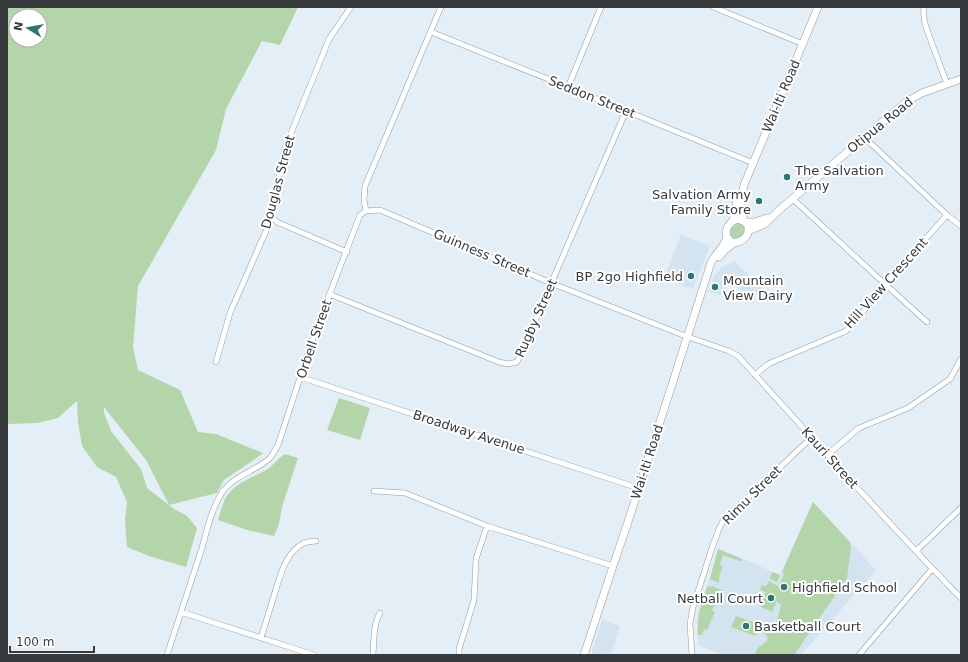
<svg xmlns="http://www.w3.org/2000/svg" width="968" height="662" font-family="'DejaVu Sans',sans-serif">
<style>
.built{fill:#d3e3f0}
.green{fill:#b3d5a9;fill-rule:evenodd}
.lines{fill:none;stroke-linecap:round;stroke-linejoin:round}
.street-casing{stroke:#919ba3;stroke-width:6}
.secondary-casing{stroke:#919ba3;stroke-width:8}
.street{stroke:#fff;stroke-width:5}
.secondary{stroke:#fff;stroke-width:7}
.poi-dot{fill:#2f7772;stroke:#fff;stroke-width:1.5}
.labels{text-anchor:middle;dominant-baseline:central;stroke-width:4;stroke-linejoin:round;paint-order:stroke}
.street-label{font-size:13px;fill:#373b3e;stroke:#fff}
.poi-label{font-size:13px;fill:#373b3e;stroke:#fff;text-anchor:start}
</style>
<rect width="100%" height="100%" fill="#e4eef7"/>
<!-- built -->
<path class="built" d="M681,235L710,246L693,289L664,278Z
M734,261L761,288L751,299L740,289L724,284L721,295L708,292L714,276L722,267Z
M813,502L876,570L801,655H723L698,645L697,624L698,612L710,578L718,548L780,575Z
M602,620L620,626L611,655H591Z"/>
<!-- green -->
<path class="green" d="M7,7H298L280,45L262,41L226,109L216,150L138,286L133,347L138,370L180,390L198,432L216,434L263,453L255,459L224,480L217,493L169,505L146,460L104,407V413L111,431L141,469L147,488L174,509L187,516L197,528L186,567L149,556L127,547L125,521L127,502L116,477L97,467L82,446L78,422L77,401L58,418L38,423L7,424ZM16,16H40V40H16Z
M739,223L741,224L744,227V232L741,237L735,239C726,234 731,226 739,223Z
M339,398L370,408L360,440L327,430Z
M285,454L298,458L282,507L279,524L274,536L247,530L218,520C220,513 222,506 225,499C234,483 251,479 266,470C273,466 278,458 285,454Z
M813,502L850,542L851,546L847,578L794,655H755C756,652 757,648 760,646C761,645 765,643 766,642C770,638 766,634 762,632L761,630L769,633L773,623L775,624L778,617L781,604L777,602V600L772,612L761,607L762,603L755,600L757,597L761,598L764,593H766V592L760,590L762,585L766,587L769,581L771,582V583L783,588L784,585L780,584L784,573L782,572Z
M718,549L742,559L741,561H739L723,555L720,565L723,566L719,577V583L710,579Z
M772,572L780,575L777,582L770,579Z
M709,586L710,587L712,586L723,591V594L717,606L714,605L712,611L715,612L707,630L704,629L702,635H698C697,615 701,605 707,587Z
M736,616L760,625L755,636L731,627Z"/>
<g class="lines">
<defs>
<path id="street" d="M713,7L803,44
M924,7C923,15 924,22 927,30L947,84
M431,32L568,87L753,163
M568,87L601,7
M864,137L947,215L961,226
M793,199L885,284L927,322
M366,211L380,210L551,283L688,337L729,351L738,356C812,437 884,520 961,598
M271,214L274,219L277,222L347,252
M329,294L499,362L508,364L517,362L626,111
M216,362L230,313L266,231L271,214L285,148L329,39L351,7
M755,375L768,364L846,331L854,323L885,284L947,215
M300,377L638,488
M827,455L859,428L908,408L950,379L961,359
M374,491L405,493L487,526L613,566
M916,551L961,508
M181,612L314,655
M261,638C265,625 269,612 273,599C279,580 284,553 304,543C308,542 312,541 316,541
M167,655C179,619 190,584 202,548C207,530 212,507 223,491C235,475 256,471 270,458C273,454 275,450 278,445L314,335L360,215L366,211L364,200L365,186L441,7
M373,655C374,641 373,625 380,613
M459,655V649L474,600L476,559L487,526
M692,655L690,624L693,607L713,545L719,529L723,521L812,437
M859,655L932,569"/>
<path id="secondary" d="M738,219L745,222C746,222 748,227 748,227C750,236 742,242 734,243C721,237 726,222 738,219Z
M733,221L737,198
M744,221L740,205L744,185L818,7
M745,222H755L767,218H770
M748,231L765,224L778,211L906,102L922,93L961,79
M719,257L725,250L734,243
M584,655L613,566L627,525L709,269C711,255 724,250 727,237"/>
</defs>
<!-- street casing -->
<use href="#street" class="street-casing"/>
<!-- secondary casing -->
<use href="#secondary" class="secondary-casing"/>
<!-- street -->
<use href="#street" class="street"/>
<!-- secondary -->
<use href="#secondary" class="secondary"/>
</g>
<!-- markers -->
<g class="poi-dot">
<circle cx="787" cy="177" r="4"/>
<circle cx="759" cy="201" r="4"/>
<circle cx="691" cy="276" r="4"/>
<circle cx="715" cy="287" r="4"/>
<circle cx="784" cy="587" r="4"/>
<circle cx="771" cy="598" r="4"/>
<circle cx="746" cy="626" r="4"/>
</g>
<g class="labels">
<!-- street labels -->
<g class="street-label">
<text transform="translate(781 96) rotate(-67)">Wai-Iti Road</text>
<text transform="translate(592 97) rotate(22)">Seddon Street</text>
<text transform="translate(880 125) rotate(-39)">Otipua Road</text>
<text transform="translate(278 182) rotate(-75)">Douglas Street</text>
<text transform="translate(482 253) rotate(23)">Guinness Street</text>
<text transform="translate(886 283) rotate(-48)">Hill View Crescent</text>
<text transform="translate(536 318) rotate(-66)">Rugby Street</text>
<text transform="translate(314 339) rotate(-71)">Orbell Street</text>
<text transform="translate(469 432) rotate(18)">Broadway Avenue</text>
<text transform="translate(830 458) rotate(48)">Kauri Street</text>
<text transform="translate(647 462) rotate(-72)">Wai-Iti Road</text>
<text transform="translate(752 495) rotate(-45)">Rimu Street</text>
</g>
<!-- poi labels -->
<g class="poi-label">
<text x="795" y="170">The Salvation<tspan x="795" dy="15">Army</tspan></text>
<text x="751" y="194" text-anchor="end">Salvation Army<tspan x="751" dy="15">Family Store</tspan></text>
<text x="683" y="276" text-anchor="end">BP 2go Highfield</text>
<text x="723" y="280">Mountain<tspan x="723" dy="15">View Dairy</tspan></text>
<text x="792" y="587">Highfield School</text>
<text x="763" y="598" text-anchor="end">Netball Court</text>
<text x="754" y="626">Basketball Court</text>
</g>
</g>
<!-- border -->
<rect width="968" height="662" fill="none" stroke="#373b3e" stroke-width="16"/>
<!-- north arrow -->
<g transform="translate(28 28) rotate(281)"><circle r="19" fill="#ffffff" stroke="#afb1b2"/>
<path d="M0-3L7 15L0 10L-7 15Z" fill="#2f7772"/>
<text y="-6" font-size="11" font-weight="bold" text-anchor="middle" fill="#373b3e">N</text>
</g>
<!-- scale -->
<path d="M10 646v6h84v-6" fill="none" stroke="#373b3e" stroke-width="2"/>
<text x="16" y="646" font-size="12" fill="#373b3e" stroke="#ffffff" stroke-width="3" paint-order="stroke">100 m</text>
</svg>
